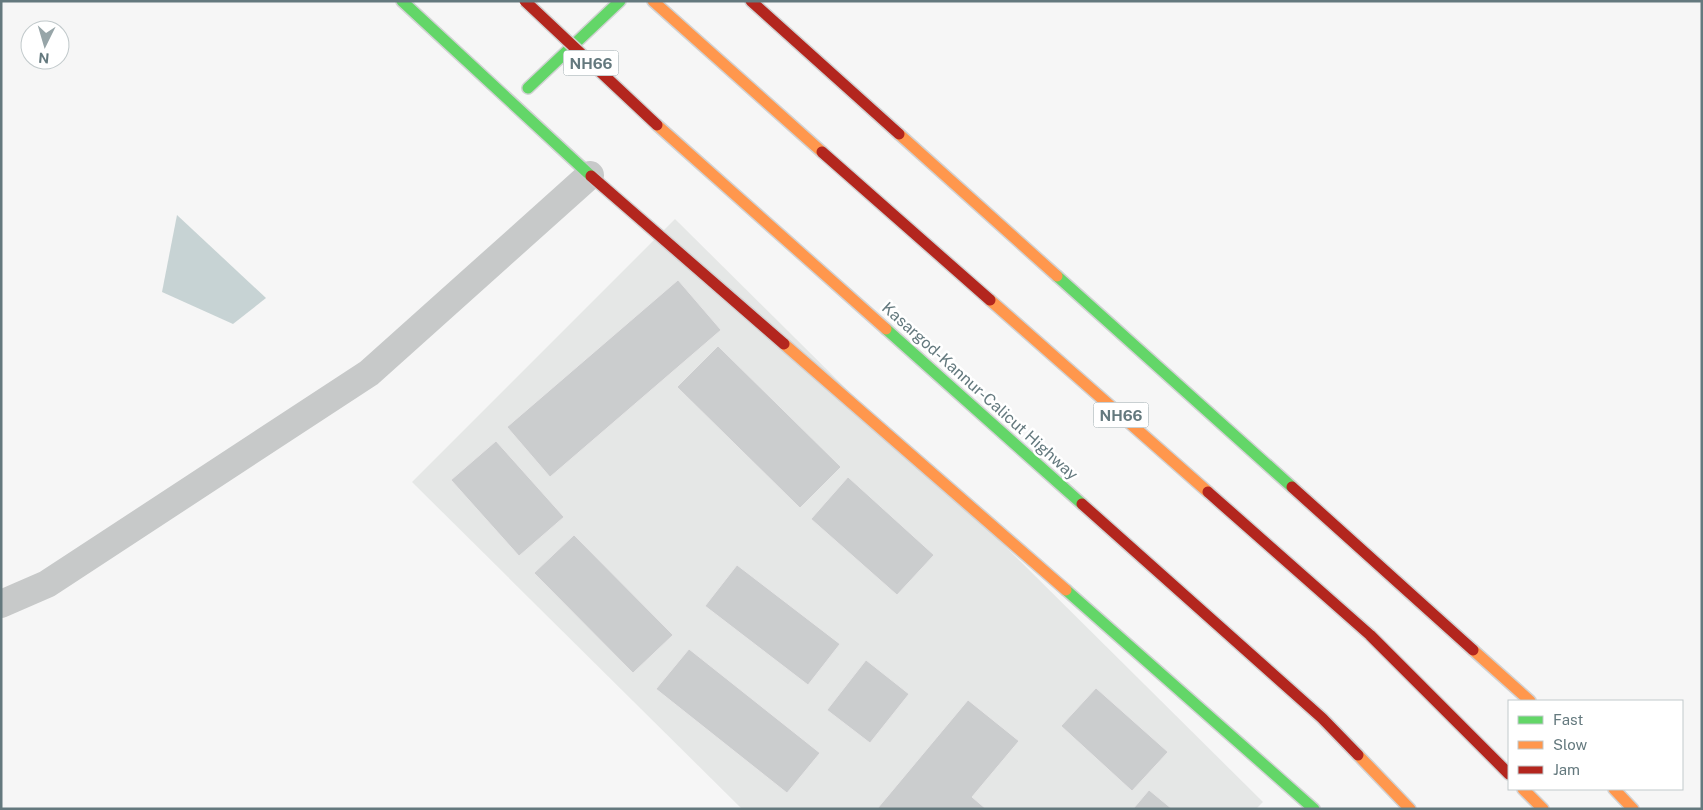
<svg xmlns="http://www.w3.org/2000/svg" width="1703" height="810" font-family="'Public Sans',sans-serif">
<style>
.built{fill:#e5e7e6}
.water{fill:#c7d3d4}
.building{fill:#cbcdce;stroke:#e6e6e6}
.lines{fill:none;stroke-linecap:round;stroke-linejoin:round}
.fast-casing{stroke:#d1d2d3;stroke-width:14}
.slow-casing{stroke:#d1d2d3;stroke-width:14}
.jam-casing{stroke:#d1d2d3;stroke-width:14}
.street{stroke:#c7c9c9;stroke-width:28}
.fast{stroke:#63d668;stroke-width:11}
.slow{stroke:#ff974d;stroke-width:11}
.jam{stroke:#b3261e;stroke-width:11}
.jam-bridge-casing{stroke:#d1d2d2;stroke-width:14;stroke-linecap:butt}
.jam-bridge{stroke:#b3261e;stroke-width:11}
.labels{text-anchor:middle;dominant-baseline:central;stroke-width:5;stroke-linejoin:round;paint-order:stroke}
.shield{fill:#fff;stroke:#92a1a5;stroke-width:1}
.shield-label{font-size:15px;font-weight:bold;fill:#64797e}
.street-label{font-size:16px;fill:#64797e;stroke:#fff}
</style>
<rect width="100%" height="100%" fill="#f6f6f6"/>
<!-- built -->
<path class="built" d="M675,219L1263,802L1256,809H742L412,482Z"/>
<!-- water -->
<path class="water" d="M177,215L266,298L233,324L162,292Z"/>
<!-- building -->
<path class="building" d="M678,280L721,330L550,477L507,427Z
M718,346L841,467L800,508L677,387Z
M496,441L564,517L519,556L451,480Z
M848,477L934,555L897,595L811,519Z
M574,535L673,635L633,673L534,573Z
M737,565L840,644L808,685L705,606Z
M689,649L820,753L787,793L656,689Z
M866,660L909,694L870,743L827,710Z
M1096,688L1168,752L1132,791L1061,726Z
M968,700L1019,741L972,797L986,809H877Z
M1149,790L1172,809H1133Z"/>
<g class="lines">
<defs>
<path id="fast" d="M402,1L591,176
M528,88L620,1
M1057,276L1292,487
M886,329L1082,504
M1066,590L1314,809"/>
<path id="slow" d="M653,1L822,152
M657,125L886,329
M899,134L1057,276
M990,300L1208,492
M784,344L1066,590
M1473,650L1530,701
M1358,755L1410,809
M1523,789L1543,809
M1614,789L1633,809"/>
<path id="jam" d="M751,1L899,134
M822,152L990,300
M591,176L784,344
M1292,487L1473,650
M1208,492L1370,635L1509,774
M1082,504L1322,718L1358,755"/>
</defs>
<!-- fast casing -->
<use href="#fast" class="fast-casing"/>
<!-- slow casing -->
<use href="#slow" class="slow-casing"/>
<!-- jam casing -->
<use href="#jam" class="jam-casing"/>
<!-- street -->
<path class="street" d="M1,604L47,584L369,373L590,175"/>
<!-- fast -->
<use href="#fast" class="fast"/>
<!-- slow -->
<use href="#slow" class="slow"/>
<!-- jam -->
<use href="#jam" class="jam"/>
<defs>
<path id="jam-bridge" d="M525,1L657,125"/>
</defs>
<!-- jam-bridge casing -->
<use href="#jam-bridge" class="jam-bridge-casing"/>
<!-- jam-bridge -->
<use href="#jam-bridge" class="jam-bridge"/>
</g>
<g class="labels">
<!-- shield labels -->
<g class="shield">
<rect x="563.5" y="50.5" width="55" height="25" rx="4"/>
<rect x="1093.5" y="402.5" width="55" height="25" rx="4"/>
</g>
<g class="shield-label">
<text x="591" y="63">NH66</text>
<text x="1121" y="415">NH66</text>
</g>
<!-- street labels -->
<g class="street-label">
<text transform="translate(980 391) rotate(42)">Kasargod-Kannur-Calicut Highway</text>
</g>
</g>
<!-- border -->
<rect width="1703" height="810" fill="none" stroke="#64797e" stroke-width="5"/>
<!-- legend -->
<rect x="1508" y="700" width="175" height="90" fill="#ffffff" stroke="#c1c9cb"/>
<rect x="1518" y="716" width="25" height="8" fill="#63d668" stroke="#c1c9cb"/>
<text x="1553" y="725" font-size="15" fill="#64797e">Fast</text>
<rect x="1518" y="741" width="25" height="8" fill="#ff974d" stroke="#c1c9cb"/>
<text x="1553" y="750" font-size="15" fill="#64797e">Slow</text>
<rect x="1518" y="766" width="25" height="8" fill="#b3261e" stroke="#c1c9cb"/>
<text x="1553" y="775" font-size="15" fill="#64797e">Jam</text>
<!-- north arrow -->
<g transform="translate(45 45) rotate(185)"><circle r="24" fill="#ffffff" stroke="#c1c9cb"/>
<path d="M0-4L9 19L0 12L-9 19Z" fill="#97a5a8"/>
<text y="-8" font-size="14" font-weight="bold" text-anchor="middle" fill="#64797e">N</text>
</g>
</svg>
